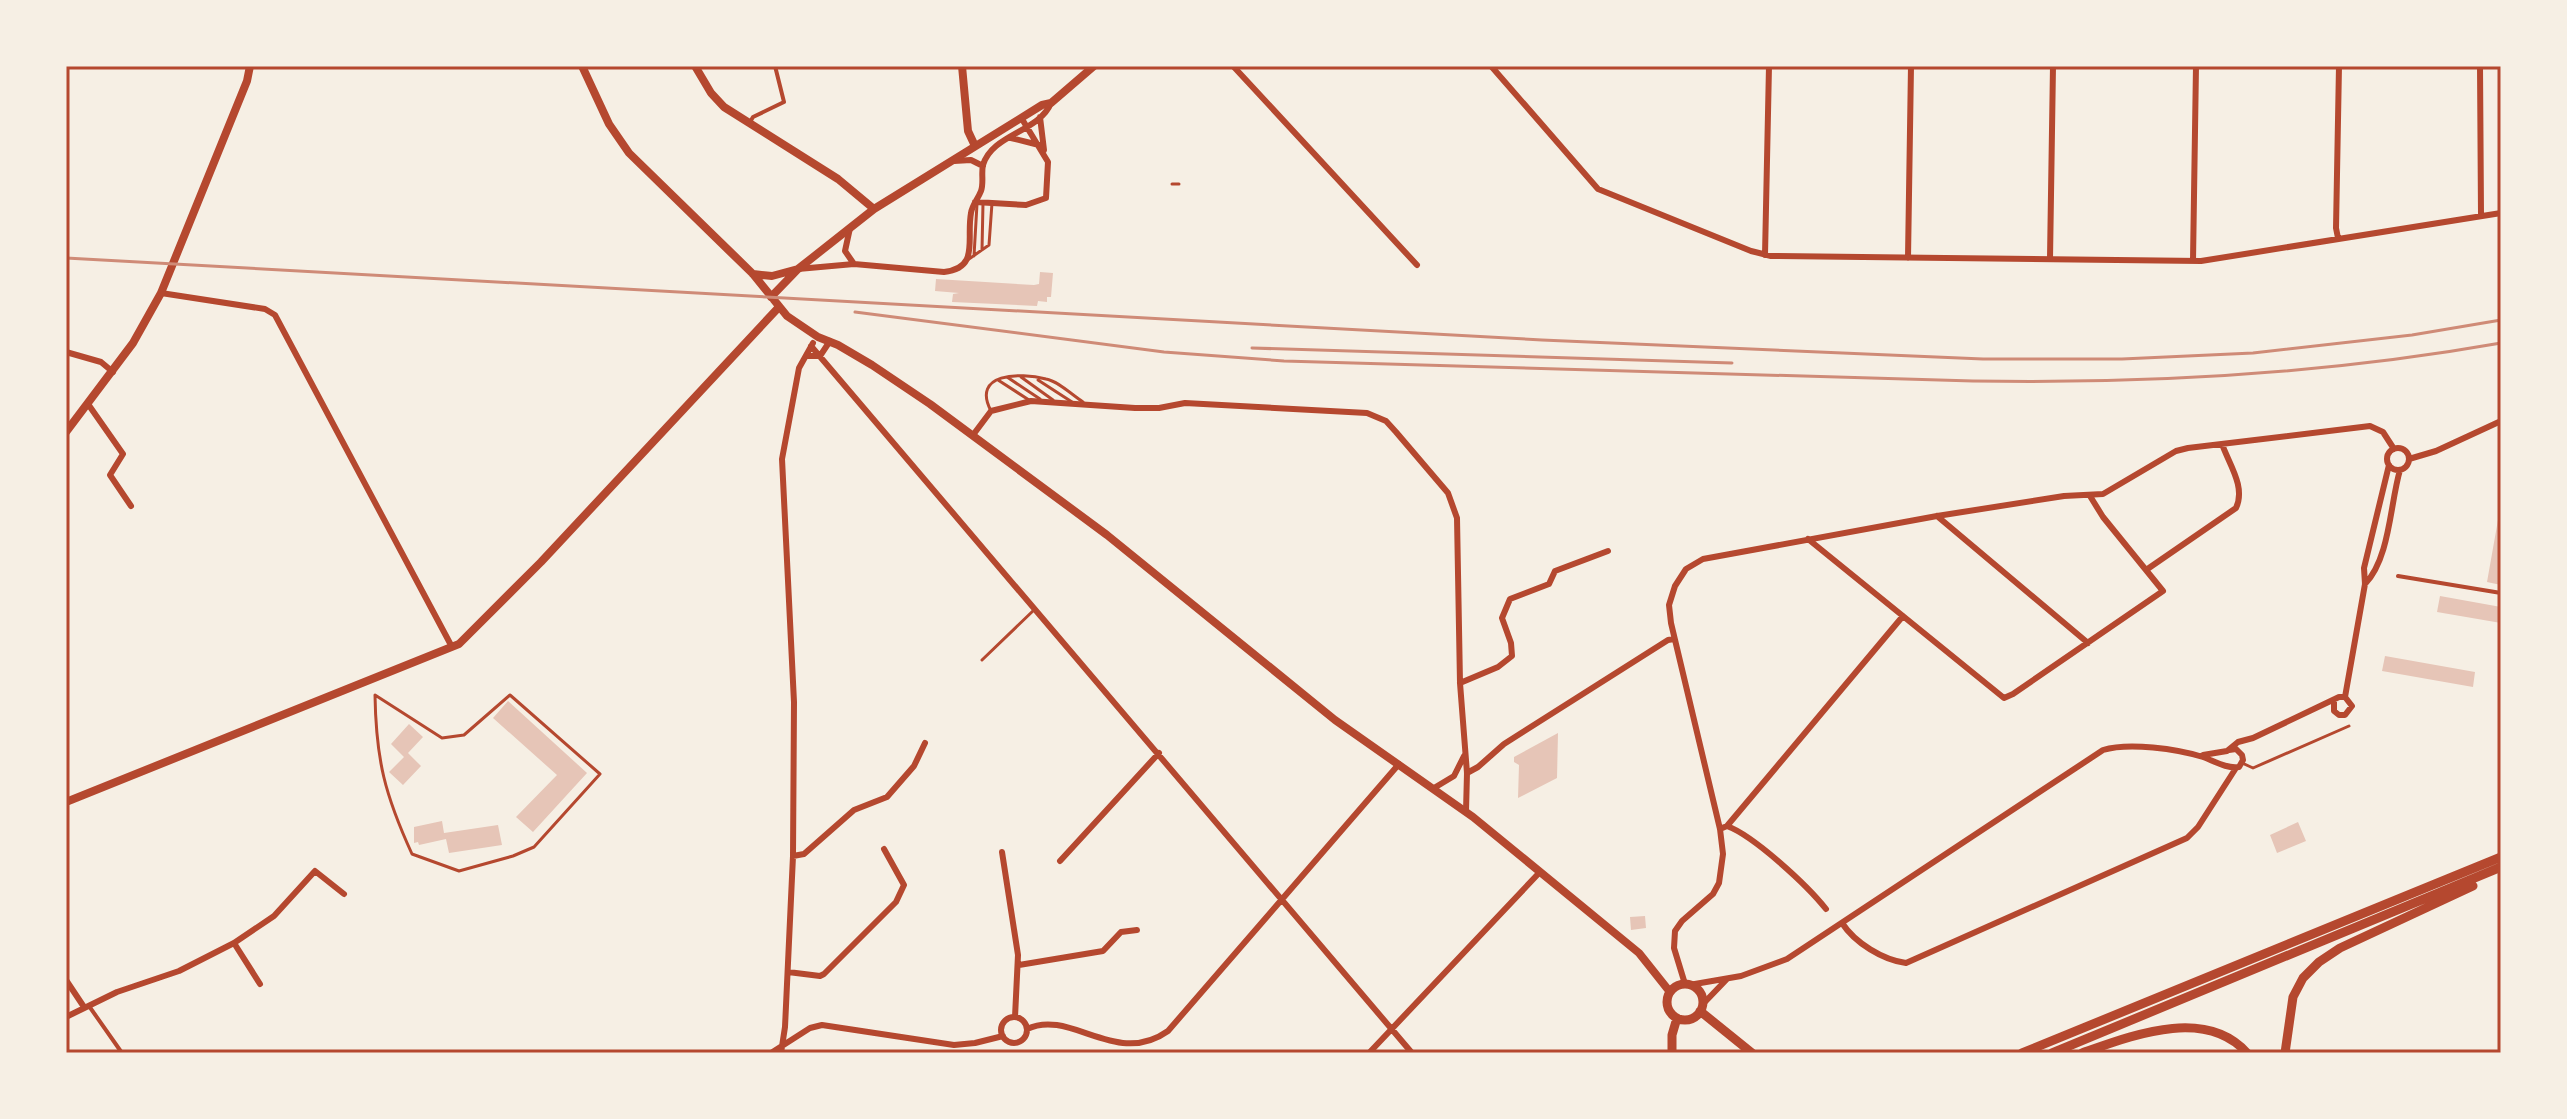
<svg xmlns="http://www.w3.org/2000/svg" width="2567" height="1119" font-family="Lato,sans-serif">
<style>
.building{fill:#e6c5b7}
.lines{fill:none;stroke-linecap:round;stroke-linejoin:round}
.service{stroke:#b5482f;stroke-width:3}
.pedestrian{stroke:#b5482f;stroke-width:4}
.minor{stroke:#b5482f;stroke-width:6}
.secondary{stroke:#b5482f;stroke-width:8}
.primary{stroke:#b5482f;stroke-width:9}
.rail{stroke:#cf8b77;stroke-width:3}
.neatline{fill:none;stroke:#b5482f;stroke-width:3}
</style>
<rect width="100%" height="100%" fill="#f6efe4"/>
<!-- building -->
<path class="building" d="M1040,272L1053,273L1051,297H1047V302L1038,301L1037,306L952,302L953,294L959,293L935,291L936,279L1034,285L1039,284Z
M2498,520L2501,521V585L2487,582Z
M2440,596L2501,607V623L2437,612Z
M2385,656L2475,672L2473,687L2382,671Z
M508,701L587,773L533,832L516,817L557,775L493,718Z
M409,724L423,737L408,753L421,766L403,785L389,772L404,757L391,744Z
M1558,733L1557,778L1518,798L1519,765L1514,762V757Z
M442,821L444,833L498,825L502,845L449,853L446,839L419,845L418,842L414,843V827Z
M2298,822L2306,841L2277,853L2270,835Z
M1645,916L1646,928L1631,930L1630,917Z"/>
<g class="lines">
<!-- service -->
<path class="service" d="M1172,184H1179
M982,250L983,203
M974,256L977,204
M969,259L989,245L992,203
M1007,377L1040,399
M1021,377L1053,400
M998,380L1029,400
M1038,380L1072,402
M991,411C971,373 1020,372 1046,379C1058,381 1072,395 1083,402
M982,660L1035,609
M375,695L442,738L464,735L510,695L600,774L534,847L513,856L459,871L412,854C385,795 376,760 375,695Z
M2242,763L2253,768L2349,726"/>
<!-- pedestrian -->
<path class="pedestrian" d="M750,122L753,117L784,102L775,66
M2398,576L2501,593
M89,1006L122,1053"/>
<!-- minor -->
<path class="minor" d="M1233,66L1417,265
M1491,66L1598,189L1751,251L1771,256L2201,261L2501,213
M2480,66L2481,215
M1040,117L1044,150
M1011,138L1039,145
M954,161L971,160L983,166
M975,202L1026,205L1046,198L1048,162L1022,119
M850,228L845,251L854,264
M2338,238L2336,228L2339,66
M1765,255L1769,66
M1908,258L1911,66
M2050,259L2053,66
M2193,261L2196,66
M798,269L854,264L944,272C980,268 966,240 971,213C972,205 978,199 981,191C984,183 981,173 983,165C992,134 1039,132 1051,103
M161,293L265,309L275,315L452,647
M811,346L1412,1053
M66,352L101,362L113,372
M806,356H820L830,341
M88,404L123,454L110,475L131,506
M973,435L991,411L1031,401L1135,408H1159L1185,403L1367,413L1386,421L1396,432L1448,493L1457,518L1460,683L1467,773L1466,811
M2387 459a11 11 0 1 1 22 0a11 11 0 1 1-22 0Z
M2409,459L2436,451L2501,421
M1937,516L2088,643
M1808,539L2004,698L2013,694L2163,591L2103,517L2090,496
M2146,570L2236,508C2246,487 2229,464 2222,444
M2365,584C2390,558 2390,504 2400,470
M1460,683L1498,667L1512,656L1511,643L1502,618L1510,599L1549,584L1555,571L1608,551
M2345,697L2365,584L2364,568L2389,465
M2334,700V711L2339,715H2345L2352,706L2345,697
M2203,755L2227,751L2238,742L2253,738L2339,697H2345
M1467,773L1478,767L1504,744L1668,640L1674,639
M1434,788L1454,776L1464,756
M1727,826C1754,836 1807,885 1826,909
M1720,829L1727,826L1903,616
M1002,852L1018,955L1015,1017
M793,856L804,854L854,810L887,797L914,766L925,743
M1060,861L1159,753
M1842,923C1855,943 1883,960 1906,963L2187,838L2198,827L2236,768
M234,943L260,984
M1019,965L1103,951L1121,932L1137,930
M788,972L820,976L824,974L896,902L904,885L884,849
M66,980L84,1007
M1685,984L1674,948L1675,931L1682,921L1713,894L1719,883L1723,854L1720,829L1671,623L1669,605L1675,586L1686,569L1703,559L1937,516L2064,496L2103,494L2176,451L2188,448L2370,426L2383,432L2394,449
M1689,985L1741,976L1787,959L2103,750C2129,742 2177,749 2203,757C2214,761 2227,769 2239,767L2243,760L2242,755L2236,749L2229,750
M1702,1005L1727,979
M66,1017L117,992L179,971L234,943L274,916L315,871L344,894
M1001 1030a13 13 0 1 1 26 0a13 13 0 1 1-26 0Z
M1027,1029C1071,1008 1116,1068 1168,1031L1399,764
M771,1053L810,1028L822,1025L954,1045L975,1043L1003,1036
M781,1053L785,1027L793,856L794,702L782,459L799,368L813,343
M1369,1053L1539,873"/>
<!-- secondary -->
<path class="secondary" d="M582,66L609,124L629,153L753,274L787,316L818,337L838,345L872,365L930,404L1107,535L1335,720L1473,817L1639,953L1670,992
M695,66L711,93L724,107L838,179L874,209
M962,66L968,131L975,146
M753,274L772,276L798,269
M771,297L798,269L874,209L1042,105L1051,103L1094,66
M66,432L133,343L161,293L247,81L250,66
M66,802L459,644L541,562L779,307"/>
<!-- primary -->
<path class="primary" d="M1667 1002a18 18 0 1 1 36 0a18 18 0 1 1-36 0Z
M1700,1011L1752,1053
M1672,1053V1035L1677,1018
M2022,1053L2501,857
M2052,1053L2501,867
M2082,1053C2131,1036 2205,1006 2247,1053
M2285,1053L2293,997L2303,978L2319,962L2340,948L2473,886"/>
<!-- rail -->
<path class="rail" d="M66,258L1542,340L1983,359H2122L2253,353L2412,335L2501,320
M855,312L1164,352L1284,361L1973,381C2151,384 2326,374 2501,343
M1252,348L1732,363"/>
</g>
<!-- border -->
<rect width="2567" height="1119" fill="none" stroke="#f6efe4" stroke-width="136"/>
<rect x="68" y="68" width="2431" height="983" class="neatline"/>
</svg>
